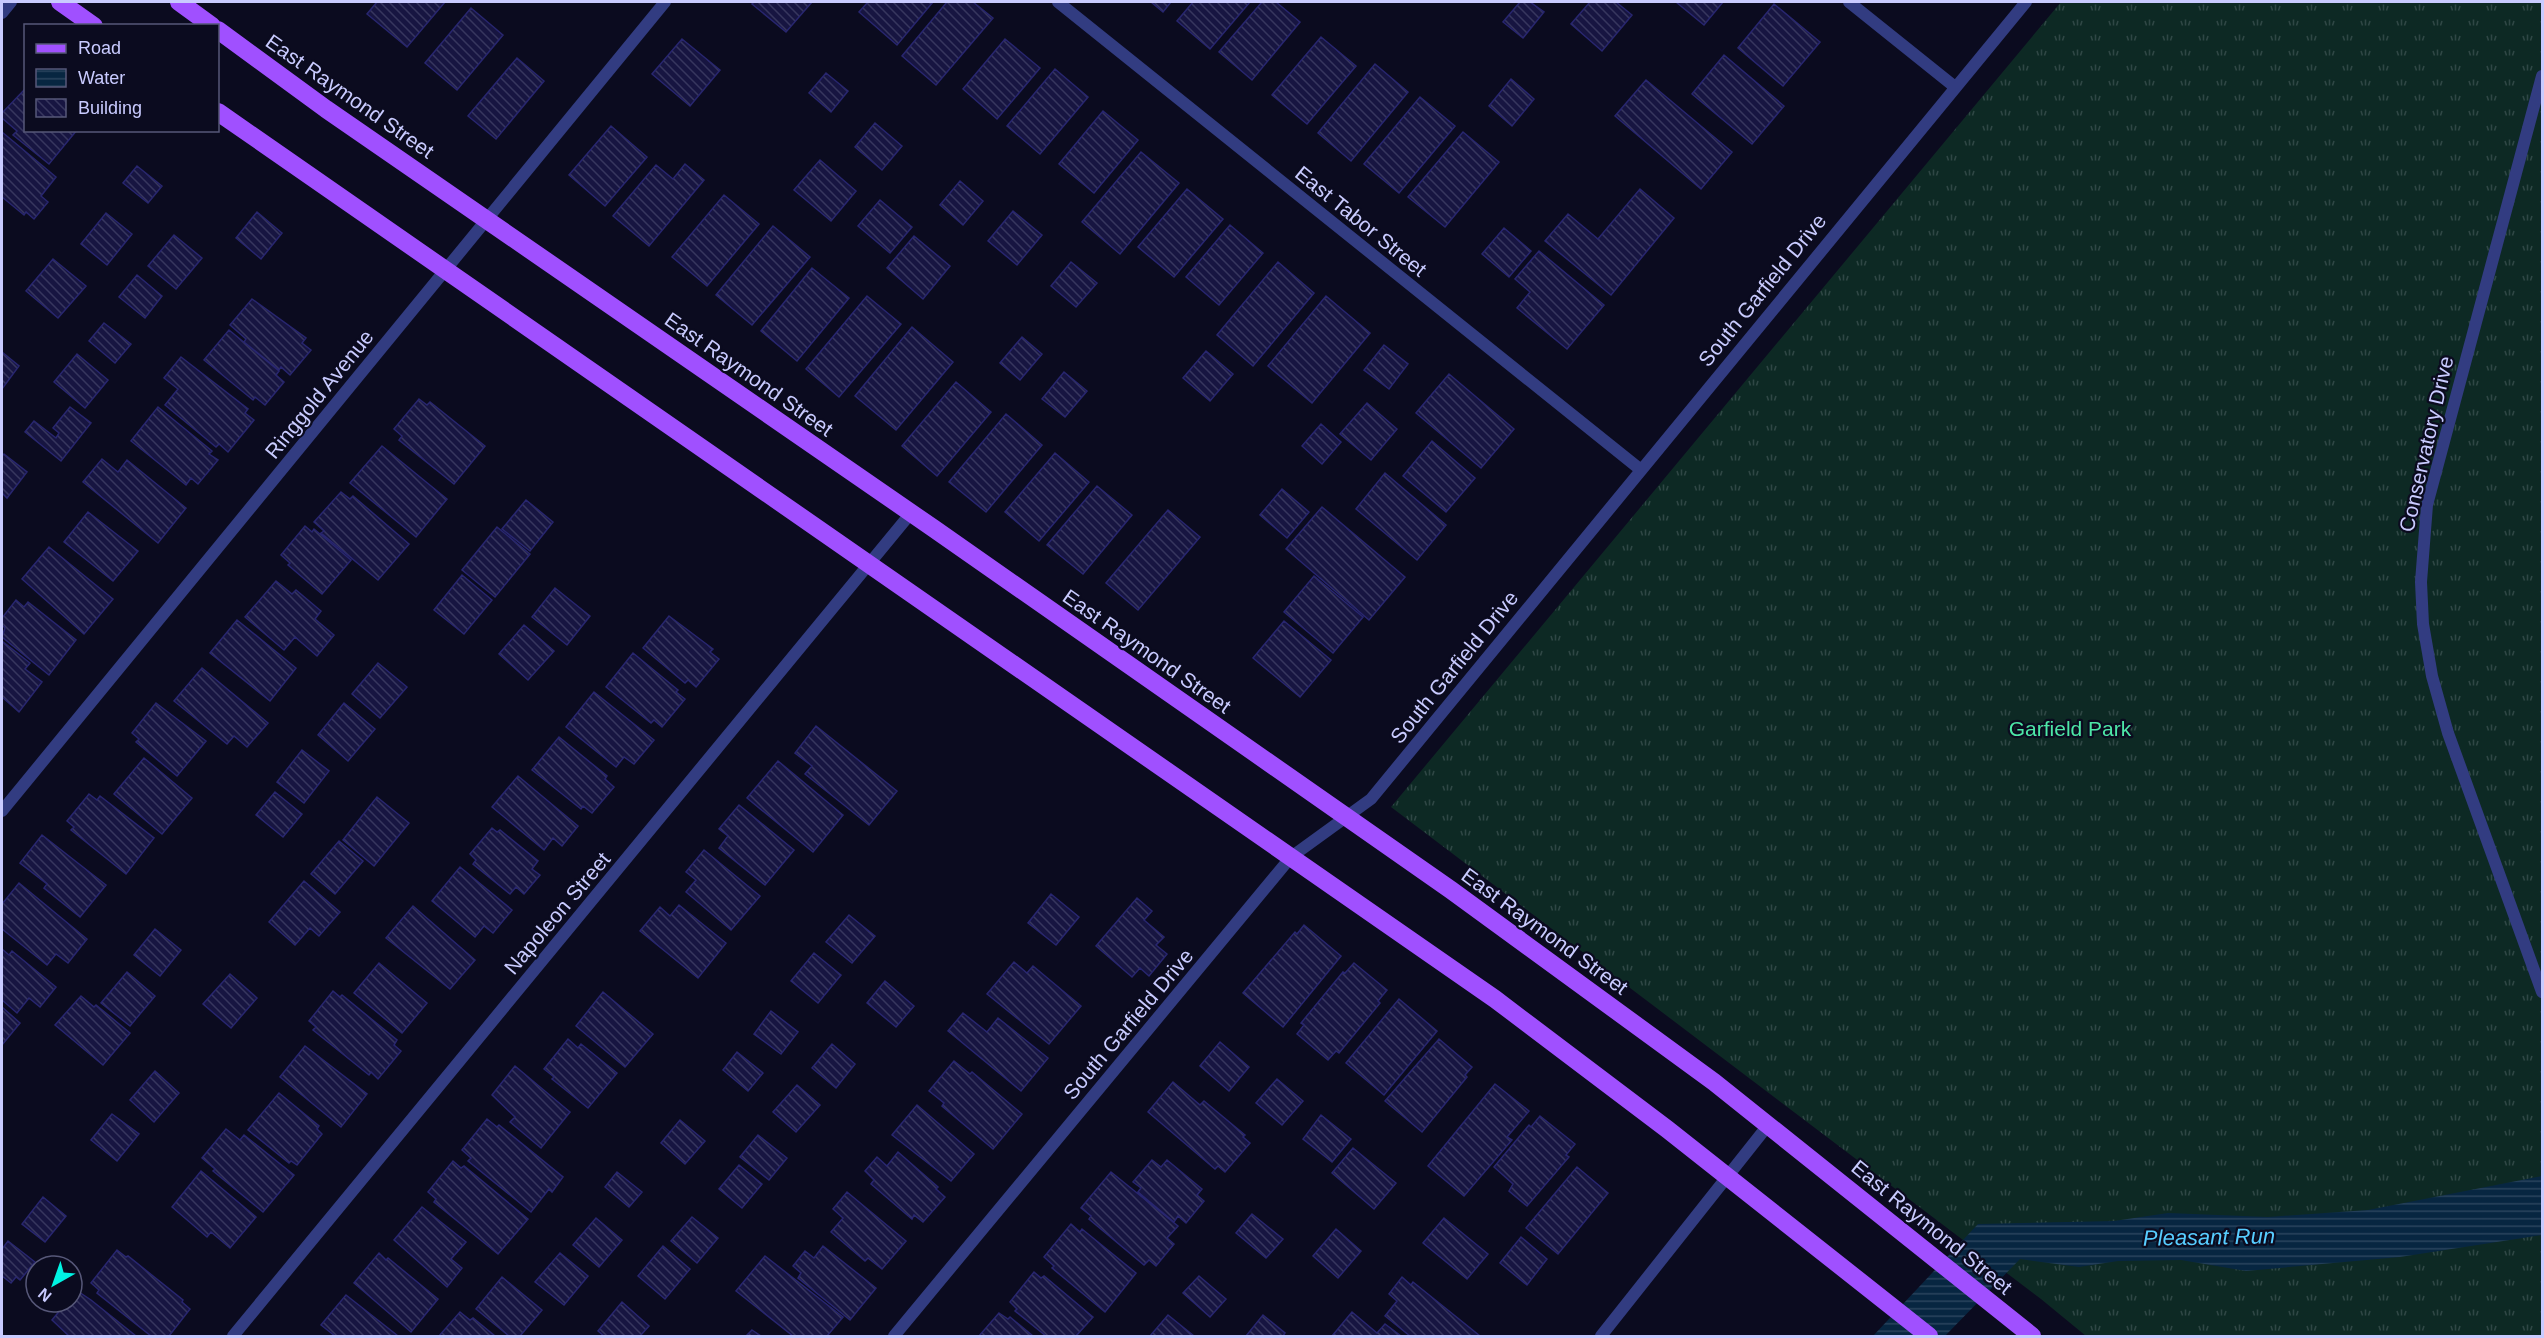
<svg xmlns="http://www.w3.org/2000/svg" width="2544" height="1338" font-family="Helvetica,sans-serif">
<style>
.grass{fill:url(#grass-tufts)}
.water{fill:url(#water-rules)}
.building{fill:url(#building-back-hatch);stroke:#28266f;stroke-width:1.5}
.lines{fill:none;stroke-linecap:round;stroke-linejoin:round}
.street{stroke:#323c81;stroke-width:12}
.primary{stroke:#a050ff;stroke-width:18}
.labels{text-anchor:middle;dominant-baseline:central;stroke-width:4.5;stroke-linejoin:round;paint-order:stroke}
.street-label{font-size:21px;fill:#c9cbff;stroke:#0b0b1f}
.park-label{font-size:21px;fill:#4de7a7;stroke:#0b0b1f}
.water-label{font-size:22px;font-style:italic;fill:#57cdff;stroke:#0b0b1f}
</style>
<defs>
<pattern id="grass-tufts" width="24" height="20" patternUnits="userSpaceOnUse" patternTransform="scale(1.5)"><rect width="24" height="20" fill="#0d2924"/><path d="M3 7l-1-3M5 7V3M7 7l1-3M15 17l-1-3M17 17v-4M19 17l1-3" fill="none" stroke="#2f4745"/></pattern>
<pattern id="water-rules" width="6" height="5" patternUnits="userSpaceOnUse" patternTransform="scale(1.5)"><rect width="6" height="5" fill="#072641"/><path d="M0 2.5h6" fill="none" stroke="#2a445e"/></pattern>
<pattern id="building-back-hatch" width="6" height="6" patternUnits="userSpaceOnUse" patternTransform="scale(1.5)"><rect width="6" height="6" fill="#171541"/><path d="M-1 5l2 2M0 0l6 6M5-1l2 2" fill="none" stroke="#37365e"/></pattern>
</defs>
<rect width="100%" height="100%" fill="#0b0b1f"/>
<!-- grass -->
<path class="grass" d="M2061,2H2542V1336H2086L2041,1299L1391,807Z"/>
<!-- water -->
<path class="water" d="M2542,1176V1235L2400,1257L2246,1271L2181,1260L2118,1261L2079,1267L2020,1259L1945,1336H1873L1978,1224L2114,1221L2168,1213L2268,1217L2368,1210Z"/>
<!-- building -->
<path class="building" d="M377,2H445L407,47L367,14Z
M754,2H812L786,32L752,4Z
M868,2H933L897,45L859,12Z
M947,2H973L993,18L936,85L902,56Z
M1151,2H1171L1163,12Z
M1193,2H1250L1210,49L1177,21Z
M1262,2H1276L1300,22L1252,80L1219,52Z
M1520,2H1530L1544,12L1523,38L1503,22Z
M1590,2H1616L1632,15L1602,51L1571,24Z
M1676,2H1723L1704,25Z
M1774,4L1820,42L1783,86L1738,48Z
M471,8L503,35L457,90L425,63Z
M1321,37L1356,66L1307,124L1272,95Z
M682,39L720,70L690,106L652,74Z
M1005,39L1040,68L997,119L963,89Z
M1724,55L1784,106L1752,144L1692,94Z
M517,58L544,81L496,139L468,116Z
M1375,64L1408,92L1351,161L1318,133Z
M1055,69L1088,97L1040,154L1007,126Z
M826,73L848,91L831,112L809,93Z
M1511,79L1534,99L1512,126L1489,106Z
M1646,80L1732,152L1701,189L1615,116Z
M25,89L26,130H77L49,164L13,135L17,131L2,118V113Z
M1420,97L1455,126L1399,193L1364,164Z
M1103,111L1138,140L1094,193L1059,164Z
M875,123L902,146L882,170L855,147Z
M611,126L647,157L605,206L569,175Z
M2,132L56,177L41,196L48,202L34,219L26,212L24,215L2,197Z
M1463,132L1499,162L1445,227L1408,197Z
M1141,152L1179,183L1120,254L1082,222Z
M820,160L856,191L831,221L794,190Z
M685,164L704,180L649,246L613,216L656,165L673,179Z
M137,166L162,186L148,203L123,183Z
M960,181L983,201L963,225L940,205Z
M1187,189L1223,219L1174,277L1138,247Z
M1640,189L1674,218L1611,295L1545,241L1568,214L1598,239Z
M724,195L759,224L707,286L672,257Z
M880,200L912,227L890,253L858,226Z
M1013,211L1042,235L1017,265L988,241Z
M257,212L282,233L261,259L236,238Z
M106,213L132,234L107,265L81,244Z
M1230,225L1263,253L1219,305L1186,277Z
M773,226L810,257L752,325L716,295Z
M1504,228L1531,251L1509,277L1482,254Z
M174,235L202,258L176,289L148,266Z
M914,236L950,266L923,299L887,268Z
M1539,251L1604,305L1567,349L1517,308L1530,292L1515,279Z
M53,259L86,286L58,318L26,291Z
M1071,262L1097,283L1076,307L1051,286Z
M1278,262L1314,293L1253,366L1217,335Z
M812,268L849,298L797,361L761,331Z
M137,275L162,296L145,318L119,297Z
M867,296L901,324L839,397L806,369Z
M1326,296L1370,333L1312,403L1268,366Z
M252,299L306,338L302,343L311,350L290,375L281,367L279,370L244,342L246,339L230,325Z
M104,323L131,344L115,363L89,341Z
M912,327L953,362L896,430L855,396Z
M229,330L279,371L276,375L284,382L265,405L255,397L253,400L204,360Z
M1022,337L1042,354L1020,380L1000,363Z
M1384,345L1408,364L1389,389L1364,370Z
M1206,351L1233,374L1210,401L1183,378Z
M2,352L19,366L2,389Z
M77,354L108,380L85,408L54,382Z
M181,357L248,409L245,413L254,420L228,452L219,444L216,447L165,405L178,389L164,378Z
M1064,372L1087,391L1065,417L1042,399Z
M1449,374L1514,429L1481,468L1416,413Z
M956,382L991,412L937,476L902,446Z
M419,399L427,405L430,402L485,446L454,484L399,440L402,436L394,429Z
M1367,403L1397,429L1371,460L1340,434Z
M70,407L91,423L61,461L25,432L34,421L56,438L59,433L53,428Z
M158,407L212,451L209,454L218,460L198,484L191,478L186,485L131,441Z
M1006,414L1042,445L986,512L949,482Z
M1321,424L1341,442L1322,464L1302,446Z
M1432,441L1475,478L1446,512L1403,476Z
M382,446L447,499L416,537L350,483Z
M1055,453L1089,482L1039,541L1005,512Z
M4,454L27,472L7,498L2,493V456Z
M102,459L118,472L127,460L186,508L158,543L83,482Z
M1385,473L1446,525L1417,560L1356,509Z
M1097,486L1132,515L1083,574L1047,545Z
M1282,489L1309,512L1287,538L1260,515Z
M341,492L350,499L353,496L409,544L378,580L321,533L324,531L314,522Z
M526,500L553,522L530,551L502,529Z
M1322,507L1405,577L1369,620L1286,549Z
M1168,510L1200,537L1138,610L1106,583Z
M88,512L138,551L113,581L64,542Z
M305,526L312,532L314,529L351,560L322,594L288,565L290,563L281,555Z
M497,527L530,554L495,597L462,570Z
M49,547L113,599L84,634L22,579Z
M462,575L492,600L464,634L434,610Z
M1314,576L1363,617L1333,653L1284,612Z
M276,581L292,594L296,590L321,611L315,619L334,635L317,656L295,637L284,650L245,617Z
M555,588L590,616L567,645L532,617Z
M16,600L24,607L28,602L76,640L49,675L2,637L5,628L2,625V618Z
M669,616L713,649L710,652L719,659L696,687L688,680L685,683L643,648Z
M237,620L296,668L270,701L210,653Z
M1284,621L1331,660L1300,697L1253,658Z
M524,625L554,651L528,680L499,654Z
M2,641L30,663L25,669L42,682L19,712L2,697Z
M633,653L678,690L676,692L685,699L662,727L654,720L651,723L606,687Z
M378,663L407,687L380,718L352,694Z
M202,668L268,723L247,747L234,736L227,744L174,701Z
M594,692L654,740L634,764L624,757L616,767L566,727Z
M156,703L206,741L177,776L136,742L139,739L132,733Z
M344,703L375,729L348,761L318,735Z
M816,726L897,791L869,825L805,774L812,766L795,753Z
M559,737L607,776L605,779L614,787L592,813L583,806L581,809L532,770Z
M302,750L329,771L304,803L277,782Z
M144,758L192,798L162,834L114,794Z
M778,761L843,815L813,852L747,798Z
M518,776L578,826L562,846L553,838L544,850L492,807Z
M275,792L302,814L283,837L256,815Z
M89,794L97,800L100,796L154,838L126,874L71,830L74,827L67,821Z
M377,797L409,823L374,866L343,840Z
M739,805L794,850L765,885L719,848L728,836L719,829Z
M492,828L497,832L500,830L538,861L532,869L540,875L524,894L516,887L510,894L473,864L476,860L470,854Z
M42,835L106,885L80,917L44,888L47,884L20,863Z
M339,841L363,861L335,894L311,874Z
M704,850L760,896L731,930L686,892L696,880L686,872Z
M460,867L512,910L493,933L484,926L475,937L432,901Z
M304,881L340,912L319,936L310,928L295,945L269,922Z
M19,883L87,939L68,963L56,954L47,965L2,929V904Z
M1051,894L1079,917L1056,945L1028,923Z
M1137,898L1152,911L1144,920L1164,937L1156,945L1167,954L1149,976L1140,968L1132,977L1096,946Z
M679,905L726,943L698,978L640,931L660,907L670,916Z
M413,906L475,960L450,989L386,938Z
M849,915L875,936L852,963L826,942Z
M1304,925L1341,956L1283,1027L1243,993L1295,932L1297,934Z
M155,929L181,950L160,976L134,955Z
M2,949L9,955L12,951L56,987L40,1007L29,998L17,1013L2,1000Z
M814,953L841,975L818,1003L791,981Z
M1014,962L1027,973L1033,966L1081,1006L1049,1044L987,994Z
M379,963L427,1003L402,1033L354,993Z
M1354,963L1387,990L1378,1001L1380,1003L1339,1053L1336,1051L1328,1060L1297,1034L1304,1025L1301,1023L1343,972L1345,973Z
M127,972L155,996L130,1026L101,1003Z
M230,974L257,998L231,1028L203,1004Z
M885,981L914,1006L896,1027L867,1003Z
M333,991L340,997L342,995L397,1040L394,1045L401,1051L378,1079L371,1072L369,1075L313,1030L316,1027L309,1021Z
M603,992L653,1034L625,1067L576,1026Z
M81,996L94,1007L96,1005L130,1033L103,1065L55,1025Z
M1399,999L1437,1031L1384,1095L1346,1063Z
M2,1007L20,1023L2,1045Z
M771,1011L798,1032L781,1054L754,1034Z
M963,1013L987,1032L998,1018L1048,1058L1021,1091L948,1031Z
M568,1039L578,1048L581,1044L617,1073L588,1108L552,1079L554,1077L544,1069Z
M1439,1039L1472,1067L1465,1075L1467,1077L1422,1132L1385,1101Z
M1220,1042L1249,1067L1229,1091L1200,1066Z
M832,1044L855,1064L836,1088L812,1068Z
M305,1046L367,1094L341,1127L280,1077Z
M737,1052L763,1073L748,1091L723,1070Z
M954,1061L970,1074L972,1072L1022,1114L993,1149L942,1106L944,1103L929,1091Z
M515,1066L570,1112L541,1148L510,1122L515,1117L492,1095Z
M155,1071L179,1093L154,1122L130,1100Z
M1277,1079L1303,1101L1282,1125L1256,1103Z
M1173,1082L1200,1105L1204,1101L1245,1135L1243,1137L1250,1143L1225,1172L1218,1166L1215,1169L1148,1112Z
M1495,1084L1529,1111L1507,1137L1512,1140L1464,1196L1428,1166Z
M797,1085L820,1105L796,1132L773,1112Z
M279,1093L319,1126L317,1129L322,1134L297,1165L291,1161L289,1163L248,1130Z
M917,1105L974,1154L951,1181L892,1135Z
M112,1114L139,1134L117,1161L91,1140Z
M1321,1115L1351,1139L1332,1162L1303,1139Z
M1540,1116L1575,1144L1566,1155L1569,1157L1527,1206L1509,1191L1513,1184L1494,1167L1529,1125L1531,1127Z
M487,1119L497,1127L499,1125L563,1177L552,1192L549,1189L531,1212L468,1161L471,1158L462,1150Z
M680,1120L705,1141L685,1164L661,1143Z
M226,1129L240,1140L244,1135L294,1175L263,1212L213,1171L215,1169L202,1158Z
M758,1135L787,1158L769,1180L740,1157Z
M1353,1148L1396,1183L1374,1209L1332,1173Z
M898,1152L938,1187L936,1189L945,1197L923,1222L914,1215L912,1219L871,1184L874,1180L865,1171L877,1157L887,1166Z
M1152,1160L1161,1167L1167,1160L1202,1189L1197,1195L1204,1201L1186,1223L1178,1216L1174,1222L1138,1192L1141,1188L1133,1182Z
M453,1161L461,1168L464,1166L528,1219L498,1254L434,1202L436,1199L428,1192Z
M739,1165L762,1184L742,1208L719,1189Z
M1577,1167L1608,1193L1558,1254L1526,1228Z
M201,1171L256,1217L230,1248L211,1232L207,1237L172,1207Z
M617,1172L642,1192L629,1207L605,1187Z
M1111,1172L1178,1226L1167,1238L1174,1244L1156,1266L1149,1260L1144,1265L1089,1219L1091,1216L1081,1208Z
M847,1192L906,1241L882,1269L868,1258L865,1261L831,1232L843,1218L833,1209Z
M43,1197L66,1216L45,1242L22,1224Z
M422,1207L466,1242L451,1259L462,1268L447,1287L394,1240Z
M1252,1214L1283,1239L1266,1258L1236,1233Z
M692,1217L718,1238L697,1263L671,1241Z
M596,1218L622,1240L599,1267L573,1245Z
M1444,1218L1488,1254L1467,1279L1423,1243Z
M1071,1224L1080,1232L1082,1229L1136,1273L1105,1312L1052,1268L1054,1266L1044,1257Z
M1336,1229L1361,1251L1338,1278L1313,1256Z
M1521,1237L1547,1259L1527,1285L1500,1263Z
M8,1241L35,1262L20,1280L16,1277L11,1283L2,1276V1249Z
M663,1246L690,1269L665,1299L638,1276Z
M823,1246L876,1288L850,1320L798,1278L801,1273L793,1266L805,1251L814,1258Z
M117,1250L126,1257L128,1256L183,1300L182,1302L190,1309L169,1336H151L97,1293L99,1290L91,1283Z
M379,1253L386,1260L388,1258L438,1299L411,1332L354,1283Z
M560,1253L588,1276L564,1305L535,1282Z
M765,1256L843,1317L827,1336H793L736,1291Z
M1034,1272L1041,1278L1044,1276L1093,1317L1076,1336H1046L1015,1311L1017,1309L1010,1302Z
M1199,1276L1226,1299L1210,1317L1183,1293Z
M502,1277L542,1310L520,1336H509L476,1309Z
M1402,1277L1411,1285L1413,1282L1480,1336H1410L1385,1316L1397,1301L1389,1294Z
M76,1290L91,1300L136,1336H69L52,1320L67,1302H72V1295Z
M346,1295L398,1336H335L321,1325Z
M622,1302L649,1326L640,1336H604L598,1331Z
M460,1312L470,1320L473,1318L495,1336H439Z
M1352,1312L1377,1333L1385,1324L1401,1336H1332Z
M999,1313L1008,1319L1010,1317L1033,1336H979Z
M1168,1315L1194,1336H1150Z
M1263,1315L1285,1333L1283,1336H1246Z
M752,1330L761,1336H746Z"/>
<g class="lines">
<!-- street -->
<path class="street" d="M1058,2L1641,470
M1849,2L1955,87
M2,13L11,2
M2542,76L2427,505L2421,582L2423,624L2432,676L2448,733L2542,992
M2,811L665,2
M233,1336L911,513
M894,1336L1291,857L1371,799L2026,2
M1601,1336L1769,1124"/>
<!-- primary -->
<path class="primary" d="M60,2L94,26
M179,2L212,26
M218,30L326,109L933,528L1451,890L1714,1082L2032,1336
M218,112L1495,999L1667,1129L1929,1336"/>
</g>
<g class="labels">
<!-- street labels -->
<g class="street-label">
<text transform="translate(350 96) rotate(35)">East Raymond Street</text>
<text transform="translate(1361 221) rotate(39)">East Tabor Street</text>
<text transform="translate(1762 290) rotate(-51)">South Garfield Drive</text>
<text transform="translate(749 374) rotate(35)">East Raymond Street</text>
<text transform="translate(319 394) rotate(-51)">Ringgold Avenue</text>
<text transform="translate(2426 444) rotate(-77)">Conservatory Drive</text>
<text transform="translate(1147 651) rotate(35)">East Raymond Street</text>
<text transform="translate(1454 667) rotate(-51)">South Garfield Drive</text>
<text transform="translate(557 913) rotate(-50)">Napoleon Street</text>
<text transform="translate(1545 931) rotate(36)">East Raymond Street</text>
<text transform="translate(1128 1024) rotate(-50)">South Garfield Drive</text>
<text transform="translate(1932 1227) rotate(39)">East Raymond Street</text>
</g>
<!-- park labels -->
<g class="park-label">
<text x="2070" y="728">Garfield Park</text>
</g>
<!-- water labels -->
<g class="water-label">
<text transform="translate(2209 1237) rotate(-1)">Pleasant Run</text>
</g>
</g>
<!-- border -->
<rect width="2544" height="1338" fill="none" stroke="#c9cbff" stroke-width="6"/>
<!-- legend -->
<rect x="24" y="24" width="195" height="108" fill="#0b0b1f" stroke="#575879" stroke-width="1.5"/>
<rect x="36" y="44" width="30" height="9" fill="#a050ff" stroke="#575879" stroke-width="1.5"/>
<text x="78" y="54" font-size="18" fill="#c9cbff">Road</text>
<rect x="36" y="69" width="30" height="18" fill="url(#water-rules)" stroke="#575879" stroke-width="1.5"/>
<text x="78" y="84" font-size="18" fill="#c9cbff">Water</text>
<rect x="36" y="99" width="30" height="18" fill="url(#building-back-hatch)" stroke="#575879" stroke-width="1.5"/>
<text x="78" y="114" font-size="18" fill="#c9cbff">Building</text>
<!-- north arrow -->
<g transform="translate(54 1284) rotate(220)"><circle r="28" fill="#0b0b1f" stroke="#575879" stroke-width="1.5"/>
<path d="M0-4.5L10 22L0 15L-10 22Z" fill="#00f4e3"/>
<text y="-9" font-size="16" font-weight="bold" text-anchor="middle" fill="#c9cbff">N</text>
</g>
</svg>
